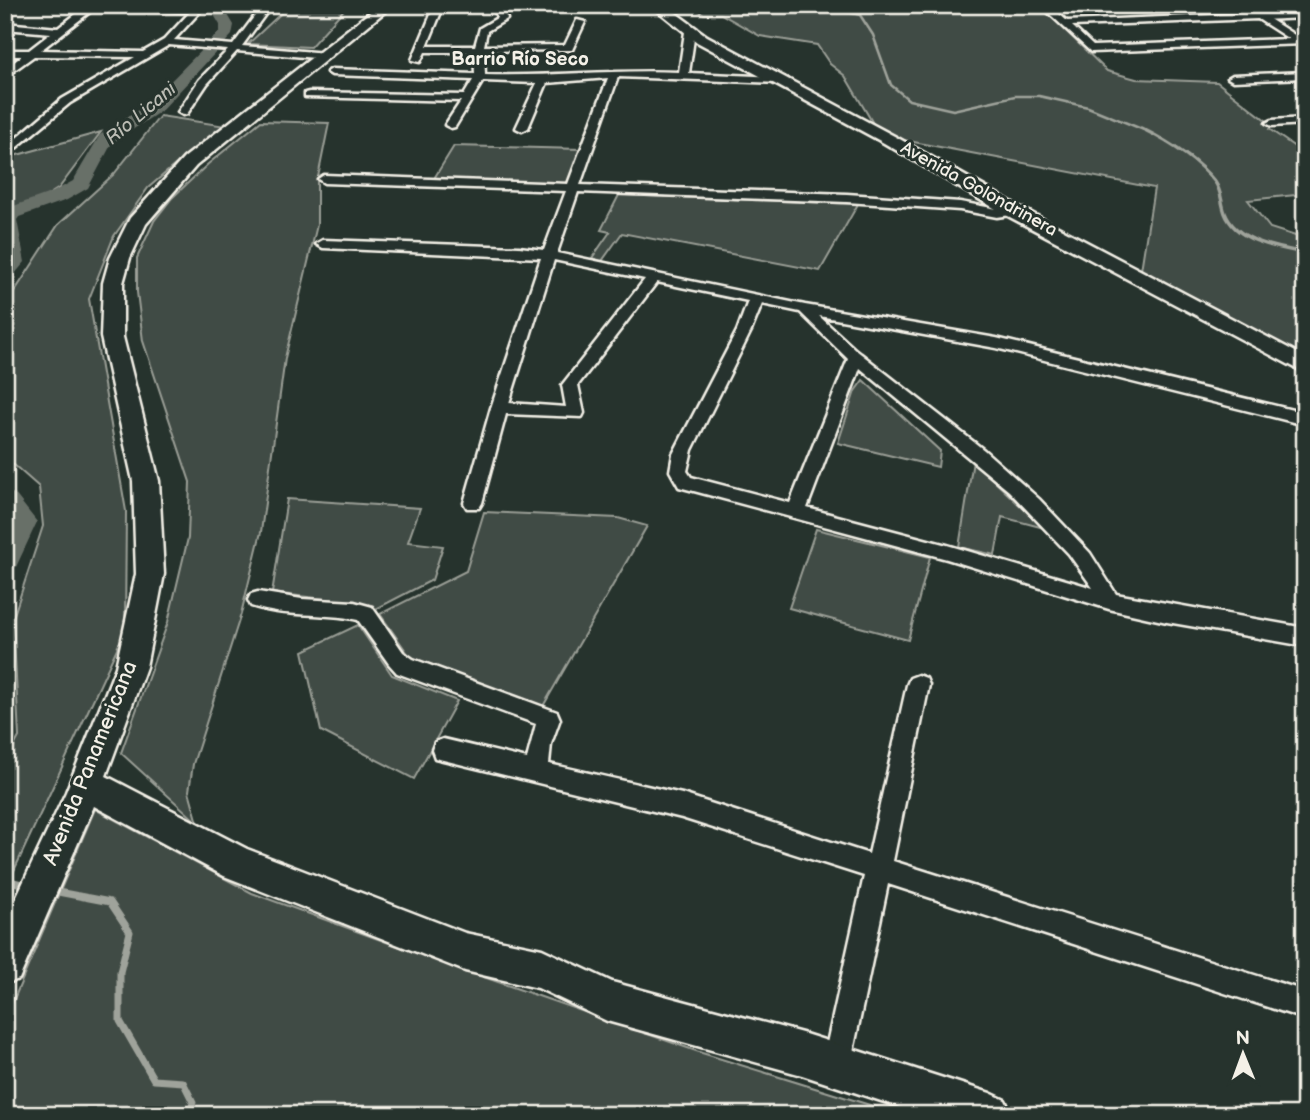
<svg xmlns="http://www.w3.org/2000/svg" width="1310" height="1120" font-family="'Balsamiq Sans',sans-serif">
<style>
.green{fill:#414b45;stroke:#9a9e96;stroke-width:2}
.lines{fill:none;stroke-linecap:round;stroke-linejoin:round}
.stream-far2{stroke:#9fa39b;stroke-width:2.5}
.stream-far1{stroke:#9fa39b;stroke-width:3.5}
.stream{stroke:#9fa39b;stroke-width:7}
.river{fill:#676f68;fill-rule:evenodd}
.street-casing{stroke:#f4f1e8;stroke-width:5}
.secondary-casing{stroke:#f4f1e8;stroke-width:5}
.street{fill:#26332d;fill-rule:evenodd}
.secondary{fill:#26332d;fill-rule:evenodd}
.labels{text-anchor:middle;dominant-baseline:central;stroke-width:6;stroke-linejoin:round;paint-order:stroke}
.far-street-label{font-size:18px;fill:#f4f1e8;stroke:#26332d}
.far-neighbourhood-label{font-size:19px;font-weight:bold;fill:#f4f1e8;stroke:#26332d}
.far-water-label{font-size:19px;font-style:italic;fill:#bcbdb5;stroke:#26332d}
.street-label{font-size:21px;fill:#f4f1e8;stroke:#26332d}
</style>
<rect width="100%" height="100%" fill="#26332d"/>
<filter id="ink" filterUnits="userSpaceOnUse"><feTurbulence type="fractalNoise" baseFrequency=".0143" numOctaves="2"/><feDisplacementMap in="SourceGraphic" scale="14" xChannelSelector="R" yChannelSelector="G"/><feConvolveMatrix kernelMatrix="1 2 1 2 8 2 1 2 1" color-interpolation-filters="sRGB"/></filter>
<g filter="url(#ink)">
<!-- green -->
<path class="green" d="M290,5H348L310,47L248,44Z
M690,5H1039L1107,71L1136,79L1217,82L1272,125L1269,129L1305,154V194L1248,200L1270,228L1305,239V358L1141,270L1154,188L898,139L874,125L845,76L830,64L817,45L760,36L721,14H704Z
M160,116L226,126L196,147L148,188L114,236L89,299L126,511L125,631L5,890V763L19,737L13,618L43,526L39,487L5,457V399L9,376L7,303L58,225L114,174Z
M261,121L329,123L317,182V225L285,358L261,532L241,614L193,764L189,791L198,823L121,753L168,622L188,538L190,482L143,341L137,292V258L154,221L172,198L208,164Z
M101,132L59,188L45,197L5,212V161L10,157Z
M454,146L581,149L567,186L433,180Z
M619,195L858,204L820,271L622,233L602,261L592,258L610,232L601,230Z
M863,380L940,451L938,467L838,443L855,391Z
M973,461L1044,528L1002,517L995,555L959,547Z
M287,499L420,508L408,542L443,546L432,580L376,609L361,603L272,593Z
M484,512L618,518L647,526L542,708L411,658L380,614L466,571Z
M816,529L930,557L908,640L789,608Z
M358,625L392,675L457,701L414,779L321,731L303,651Z
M95,809L252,893L455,967L702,1053L902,1115H6L5,1020Z"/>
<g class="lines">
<!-- stream-far2 -->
<path class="stream-far2" d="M766,5H816
M817,5L860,15L873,35L891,85L909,100L953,110L1015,96H1039L1088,107L1144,130"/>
<!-- stream-far1 -->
<path class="stream-far1" d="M1141,128C1167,141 1197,159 1215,182C1222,192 1221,203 1225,213C1236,242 1279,248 1305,253"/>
<!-- stream -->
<path class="stream" d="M5,880L22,884
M58,892L110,902L130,932L120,972V1021L154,1080L183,1082L193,1102L190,1115"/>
<!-- river -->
<path class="river" d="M218,5H232L228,15L234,25L232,35L161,111L112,143L88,188L67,200L19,217L17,220L25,262L13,276L5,277V209L53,192L73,181L100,135L149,103L220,31V25L214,15Z
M5,491L15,494L37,522L16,567L5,571V529L8,524L5,521Z"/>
<defs>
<path id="street" d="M83,5H206L174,40L233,45L263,5H272L242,46L326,53L331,56L326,59L237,51L207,84L187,114L183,115L178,112L199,80L228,50L169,45L70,103L5,157V148L62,99L135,57L34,56L5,77V69L22,56H5V50H29L51,33L5,29V23L58,28L85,7ZM95,8L190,12L164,40L143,52L41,50Z
M435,5H444L427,46H475L480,28L497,18L493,5H501L507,19L487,31L484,46L565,45L577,20L585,22L572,50L484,51L485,75C550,77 614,69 679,72L685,32L690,29L695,32L689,73L780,77L785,80L780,83L618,77L580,185L847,194L960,202L997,209L1013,207L1019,211L1017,214L997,217L960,210L847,202L578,192L557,253L805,305L996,338L1305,413V425L996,348L819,316L856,350L984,450L1039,499L1090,553L1116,594L1305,628V646L1167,622L1109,609L947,559L679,487L670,471L673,454L737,331L748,301L657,282L578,385L584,413L582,417L506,414L482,503L479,508H467L464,503L491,408L541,258L323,248L316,244L323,240L519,247L544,250L566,191L324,183L318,179L324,175L568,184L608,78L547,83L528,128L522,131L516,128L537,83L483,81L455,127L451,128L445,125L461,101L305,97V93L309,92L464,95L473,80L332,75L327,72L332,69L475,74L474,52H425L420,62L412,60ZM554,260L645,279L562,385L566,407L509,403ZM762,304L800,312L848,359L790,503L691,477L687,471L692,450L751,331ZM860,368L1009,491L1069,554L1093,588L947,545L807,508Z
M1040,5H1049L1067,21L1260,13L1304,41L1305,44L1091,52ZM1258,19L1289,39L1093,46L1072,26Z
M1305,72V78L1233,81L1228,78L1233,75Z
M1305,118V124L1272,126L1266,123L1272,120Z
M258,592L302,599L354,602L372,607L403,652L413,659L557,712L560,719L551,744L549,764L682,794L869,854L907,685L910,678L918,675L926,678L929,685L893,861L1305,991V1019L888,884L850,1066L846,1076L836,1080L826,1076L822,1066L864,876L682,818L435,758L432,750L435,742L443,739L527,759L536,724L397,673L389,664L358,620C323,612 286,618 251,606L248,600L251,594Z"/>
<path id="secondary" d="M379,5H393L196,166L146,224L130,258L123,283V337L159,481L164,574L146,667L106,776L247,849L465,933L542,949L612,982L802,1033L990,1093L1005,1100L1012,1115H924L802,1075L607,1021L538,988L465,971L224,876L94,806L19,979L5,984V921L66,792L116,667L136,574L133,481L101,337L103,283L110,258L130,218L184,158Z
M651,5H665L707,36L896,137L1020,207L1305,357V373L1006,215L884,143L697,42Z
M1237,5H1252L1263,12L1305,10V18L1260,20Z"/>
</defs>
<!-- street casing -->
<use href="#street" class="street-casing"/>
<!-- secondary casing -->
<use href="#secondary" class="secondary-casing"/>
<!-- street -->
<use href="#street" class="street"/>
<!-- secondary -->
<use href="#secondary" class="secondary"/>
</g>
</g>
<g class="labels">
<!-- far-street labels -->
<g class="far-street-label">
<text transform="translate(979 189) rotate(29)">Avenida Golondrinera</text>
</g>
<!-- far-neighbourhood labels -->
<g class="far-neighbourhood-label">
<text x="520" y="59">Barrio Río Seco</text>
</g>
<!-- far-water labels -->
<g class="far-water-label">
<text transform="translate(141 114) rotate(-40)">Río Licani</text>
</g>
<!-- street labels -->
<g class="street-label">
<text transform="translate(90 763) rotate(-68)">Avenida Panamericana</text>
</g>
</g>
<!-- margin -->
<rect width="1310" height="1120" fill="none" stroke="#26332d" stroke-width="28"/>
<rect x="14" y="14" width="1282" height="1092" fill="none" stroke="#f4f1e8" stroke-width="2.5" filter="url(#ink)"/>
<!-- north arrow -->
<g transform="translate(1243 1054) rotate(359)" stroke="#26332d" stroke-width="5" paint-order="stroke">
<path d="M0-5L12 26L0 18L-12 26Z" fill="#f4f1e8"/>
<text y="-10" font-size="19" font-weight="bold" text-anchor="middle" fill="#f4f1e8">N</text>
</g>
</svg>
